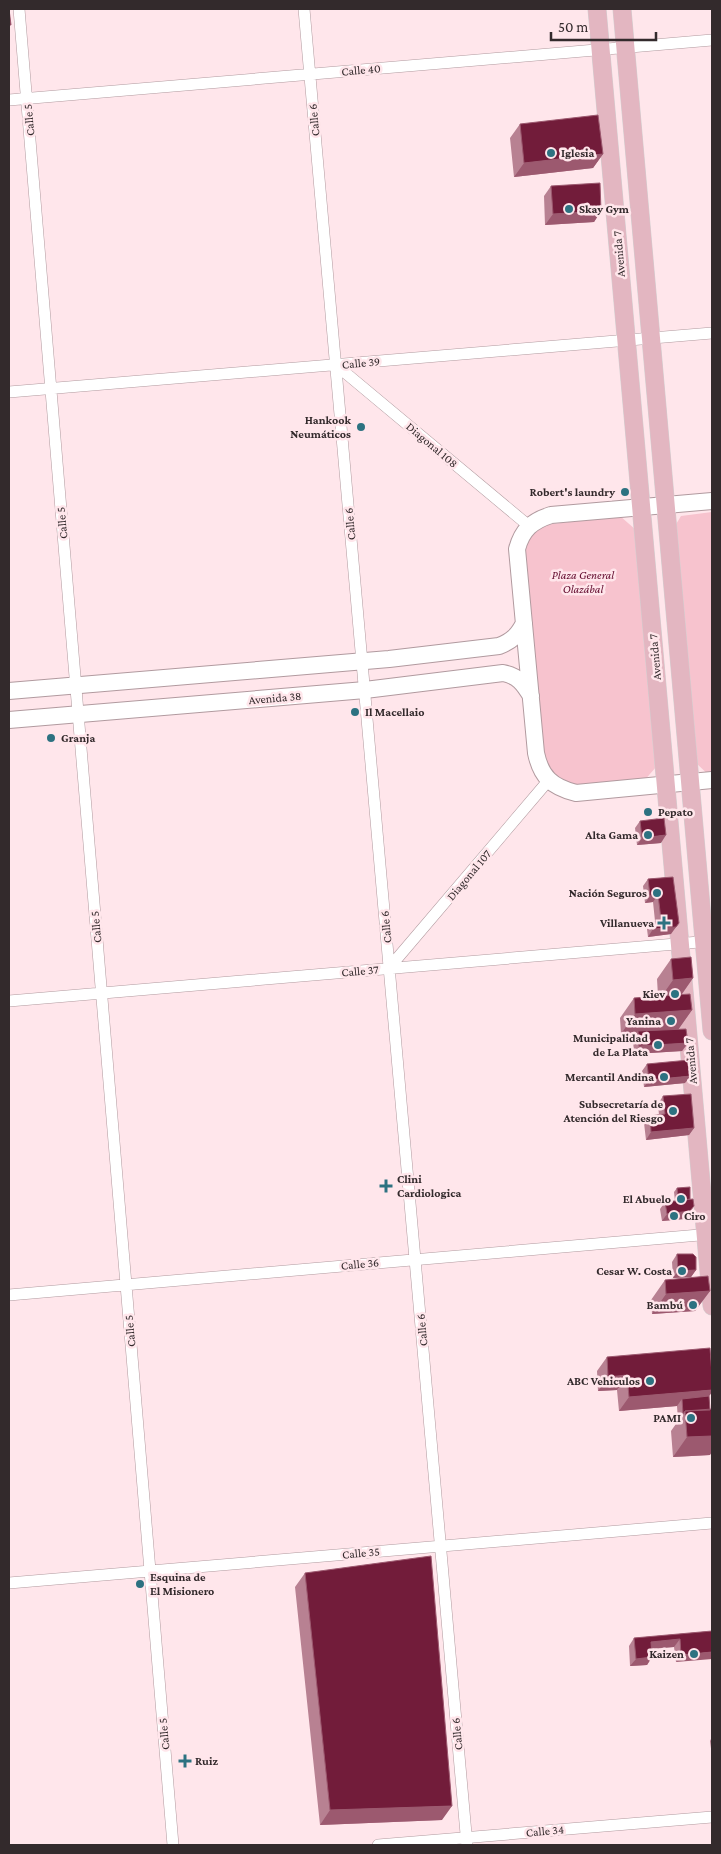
<svg xmlns="http://www.w3.org/2000/svg" width="721" height="1854" font-family="'Crimson Pro',serif">
<style>
.green{fill:#f7c3ce}
.lines{fill:none;stroke-linecap:round;stroke-linejoin:round}
.street-casing{stroke:#b19a9f;stroke-width:12}
.secondary-casing{stroke:#b19a9f;stroke-width:18}
.primary-casing{stroke:#d2d0d1;stroke-width:19}
.street{stroke:#fff;stroke-width:11}
.secondary{stroke:#fff;stroke-width:16}
.primary{stroke:#e3b6c1;stroke-width:18}
.wall{fill:#b88192}
.shaded-wall{fill:#9c596f}
.building{fill:#721c3a;stroke:#9c596f}
.poi-dot{fill:#2d7281;stroke:#ffe6eb;stroke-width:2}
.labels{text-anchor:middle;dominant-baseline:central;stroke-width:5;stroke-linejoin:round;paint-order:stroke}
.street-label{font-size:12px;fill:#332a2c;stroke:#ffe6eb}
.poi-label{font-size:12px;font-weight:bold;fill:#332a2c;stroke:#ffe6eb;text-anchor:end}
.park-label{font-size:12px;font-style:italic;fill:#630b2e;stroke:#ffe6eb}
</style>
<rect width="100%" height="100%" fill="#ffe6eb"/>
<!-- green -->
<path class="green" d="M712,512V777H711L696,763L675,526L681,516Z
M620,516L636,530L656,767L643,782L571,789L542,765L522,552L529,534L544,525Z"/>
<g class="lines">
<defs>
<path id="street" d="M19,9L173,1845
M304,9L467,1845
M9,100L712,40
M336,365L529,526
M9,392L712,333
M389,968L548,781
M9,1001L711,941
M9,1295L711,1234
M9,1583L712,1523
M378,1845L712,1817"/>
<path id="secondary" d="M712,501L551,515C532,521 522,530 517,549L536,753C541,777 552,787 576,793L712,780
M9,691L389,659L499,646C512,641 518,635 524,623
M9,720L365,690L503,673C518,676 523,683 531,696"/>
<path id="primary" d="M597,9L712,1306
M622,9L712,1031"/>
</defs>
<!-- street casing -->
<use href="#street" class="street-casing"/>
<!-- secondary casing -->
<use href="#secondary" class="secondary-casing"/>
<!-- primary casing -->
<use href="#primary" class="primary-casing"/>
<!-- street -->
<use href="#street" class="street"/>
<!-- secondary -->
<use href="#secondary" class="secondary"/>
<!-- primary -->
<use href="#primary" class="primary"/>
</g>
<!-- wall -->
<path class="wall" d="M520,124L603,154L593,168L514,177L510,138Z
M551,186L601,211L594,222L545,225L544,196Z
M640,821L661,843L637,845L635,828Z
M673,877L671,934L648,937L647,929L652,922L655,921L653,902L645,903L643,886L648,879Z
M671,959L693,978L682,994L692,1010L678,1029L688,1043L682,1051L634,1054L633,1039L637,1033L621,1034L620,1018L634,998L658,996L657,979Z
M647,1064L685,1083L644,1087L642,1071Z
M663,1096L694,1128L689,1135L646,1140L644,1123L650,1116L659,1115L658,1104Z
M677,1188L690,1199L694,1206L684,1219L662,1221L660,1209L665,1202L675,1201L674,1192Z
M677,1254L696,1270L691,1277L673,1278L672,1262Z
M665,1280L710,1291L695,1311L652,1314L651,1300Z
M607,1357L709,1396L710,1455L673,1457L671,1431L678,1421L677,1406L619,1411L617,1390L598,1391L597,1371Z
M305,1573L442,1820L320,1825L295,1587Z
M712,1631L676,1662L674,1647L651,1649L652,1657L647,1665L630,1666L629,1646L634,1638Z
M712,1737V1756L710,1741Z"/>
<!-- shaded-wall -->
<path class="shaded-wall" d="M603,154L593,168L514,177L524,163Z
M601,211L594,222L545,225L553,214Z
M666,835L661,843L637,845L642,838Z
M658,895L653,902L645,903L650,896Z
M679,923L671,934L648,937L653,929Z
M693,978L679,998L659,1000L673,980Z
M692,1010L678,1030L638,1031L637,1033L621,1034L635,1014Z
M688,1043L682,1051L634,1054L639,1046Z
M691,1076L685,1083L644,1087L649,1080Z
M694,1128L689,1135L646,1140L651,1132Z
M690,1211L684,1219L662,1221L667,1214Z
M696,1270L691,1277L673,1278L678,1271Z
M710,1291L695,1311L652,1314L666,1294Z
M627,1375L617,1390L598,1391L608,1377Z
M712,1390V1392L704,1404L682,1399L677,1406L619,1411L629,1397Z
M712,1436V1452L710,1455L673,1457L687,1437Z
M680,1639L674,1647L645,1649L651,1642Z
M712,1652V1659L676,1662L681,1655Z
M652,1657L647,1665L630,1666L636,1659Z
M452,1806L442,1820L320,1825L330,1810Z"/>
<!-- building -->
<path class="building" d="M9,9L11,25H9Z
M598,115L603,154L524,163L520,124Z
M600,183L601,211L553,214L551,186Z
M664,818L666,835L642,838L640,821Z
M673,877L679,923L676,927L653,929L652,922L661,921L660,911L658,895L650,896L648,879Z
M691,957L693,978L673,980L671,959Z
M690,994L692,1010L635,1014L634,998Z
M686,1029L688,1043L639,1046L638,1031Z
M689,1060L691,1076L649,1080L647,1064Z
M691,1094L694,1128L651,1132L650,1116L665,1114L663,1096Z
M690,1187V1199L678,1201L677,1188Z
M693,1199L694,1206L690,1211L667,1214L665,1202Z
M677,1254H693L696,1257V1270L678,1271Z
M708,1276L710,1291L666,1294L665,1280Z
M710,1348L712,1374V1390L629,1397L627,1375L608,1377L607,1357Z
M709,1396L710,1410L685,1411L683,1414L682,1399Z
M712,1409V1436L687,1437L685,1411Z
M431,1556L452,1806L330,1810L305,1573Z
M712,1631V1652L681,1655L680,1639L651,1642L652,1657L636,1659L634,1638Z"/>
<!-- markers -->
<g class="poi-dot">
<circle cx="551" cy="153" r="5"/>
<circle cx="569" cy="209" r="5"/>
<circle cx="361" cy="427" r="5"/>
<circle cx="625" cy="492" r="5"/>
<circle cx="355" cy="712" r="5"/>
<circle cx="51" cy="738" r="5"/>
<circle cx="648" cy="812" r="5"/>
<circle cx="648" cy="835" r="5"/>
<circle cx="657" cy="893" r="5"/>
<path d="M661.5 915.5h5v5h5v5h-5v5h-5v-5h-5v-5h5z"/>
<circle cx="675" cy="994" r="5"/>
<circle cx="671" cy="1021" r="5"/>
<circle cx="658" cy="1045" r="5"/>
<circle cx="664" cy="1077" r="5"/>
<circle cx="673" cy="1111" r="5"/>
<path d="M383.5 1178.5h5v5h5v5h-5v5h-5v-5h-5v-5h5z"/>
<circle cx="681" cy="1199" r="5"/>
<circle cx="674" cy="1216" r="5"/>
<circle cx="682" cy="1271" r="5"/>
<circle cx="693" cy="1305" r="5"/>
<circle cx="650" cy="1381" r="5"/>
<circle cx="691" cy="1418" r="5"/>
<circle cx="140" cy="1584" r="5"/>
<circle cx="694" cy="1654" r="5"/>
<path d="M182.5 1753.5h5v5h5v5h-5v5h-5v-5h-5v-5h5z"/>
</g>
<g class="labels">
<!-- street labels -->
<g class="street-label">
<text transform="translate(361 70) rotate(-5)">Calle 40</text>
<text transform="translate(29 120) rotate(-95)">Calle 5</text>
<text transform="translate(314 120) rotate(-95)">Calle 6</text>
<text transform="translate(619 254) rotate(-95)">Avenida 7</text>
<text transform="translate(361 363) rotate(-5)">Calle 39</text>
<text transform="translate(432 445) rotate(40)">Diagonal 108</text>
<text transform="translate(62 523) rotate(-95)">Calle 5</text>
<text transform="translate(350 524) rotate(-95)">Calle 6</text>
<text transform="translate(655 657) rotate(-95)">Avenida 7</text>
<text transform="translate(275 698) rotate(-5)">Avenida 38</text>
<text transform="translate(469 875) rotate(-50)">Diagonal 107</text>
<text transform="translate(96 927) rotate(-95)">Calle 5</text>
<text transform="translate(386 927) rotate(-95)">Calle 6</text>
<text transform="translate(360 971) rotate(-5)">Calle 37</text>
<text transform="translate(691 1061) rotate(-95)">Avenida 7</text>
<text transform="translate(360 1264) rotate(-5)">Calle 36</text>
<text transform="translate(422 1330) rotate(-95)">Calle 6</text>
<text transform="translate(130 1331) rotate(-95)">Calle 5</text>
<text transform="translate(361 1553) rotate(-5)">Calle 35</text>
<text transform="translate(164 1734) rotate(-95)">Calle 5</text>
<text transform="translate(457 1734) rotate(-95)">Calle 6</text>
<text transform="translate(545 1831) rotate(-5)">Calle 34</text>
</g>
<!-- poi labels -->
<g class="poi-label">
<text x="561" y="153" text-anchor="start">Iglesia</text>
<text x="579" y="209" text-anchor="start">Skay Gym</text>
<text x="351" y="420">Hankook<tspan x="351" dy="14">Neumáticos</tspan></text>
<text x="615" y="492">Robert's laundry</text>
<text x="365" y="712" text-anchor="start">Il Macellaio</text>
<text x="61" y="738" text-anchor="start">Granja</text>
<text x="658" y="812" text-anchor="start">Pepato</text>
<text x="638" y="835">Alta Gama</text>
<text x="647" y="893">Nación Seguros</text>
<text x="654" y="923">Villanueva</text>
<text x="665" y="994">Kiev</text>
<text x="661" y="1021">Yanina</text>
<text x="648" y="1038">Municipalidad<tspan x="648" dy="14">de La Plata</tspan></text>
<text x="654" y="1077">Mercantil Andina</text>
<text x="663" y="1104">Subsecretaría de<tspan x="663" dy="14">Atención del Riesgo</tspan></text>
<text x="397" y="1179" text-anchor="start">Clini<tspan x="397" dy="14">Cardiologica</tspan></text>
<text x="671" y="1199">El Abuelo</text>
<text x="684" y="1216" text-anchor="start">Ciro</text>
<text x="672" y="1271">Cesar W. Costa</text>
<text x="683" y="1305">Bambú</text>
<text x="640" y="1381">ABC Vehiculos</text>
<text x="681" y="1418">PAMI</text>
<text x="150" y="1577" text-anchor="start">Esquina de<tspan x="150" dy="14">El Misionero</tspan></text>
<text x="684" y="1654">Kaizen</text>
<text x="195" y="1761" text-anchor="start">Ruiz</text>
</g>
<!-- park labels -->
<g class="park-label">
<text x="583" y="575">Plaza General<tspan x="583" dy="14">Olazábal</tspan></text>
</g>
</g>
<!-- border -->
<rect width="721" height="1854" fill="none" stroke="#332a2c" stroke-width="20"/>
<!-- scale -->
<path d="M551 32v8h105v-8" fill="none" stroke="#332a2c" stroke-width="2.5"/>
<text x="558" y="32" font-size="15" fill="#332a2c" stroke="#ffe6eb" stroke-width="4" paint-order="stroke">50 m</text>
</svg>
